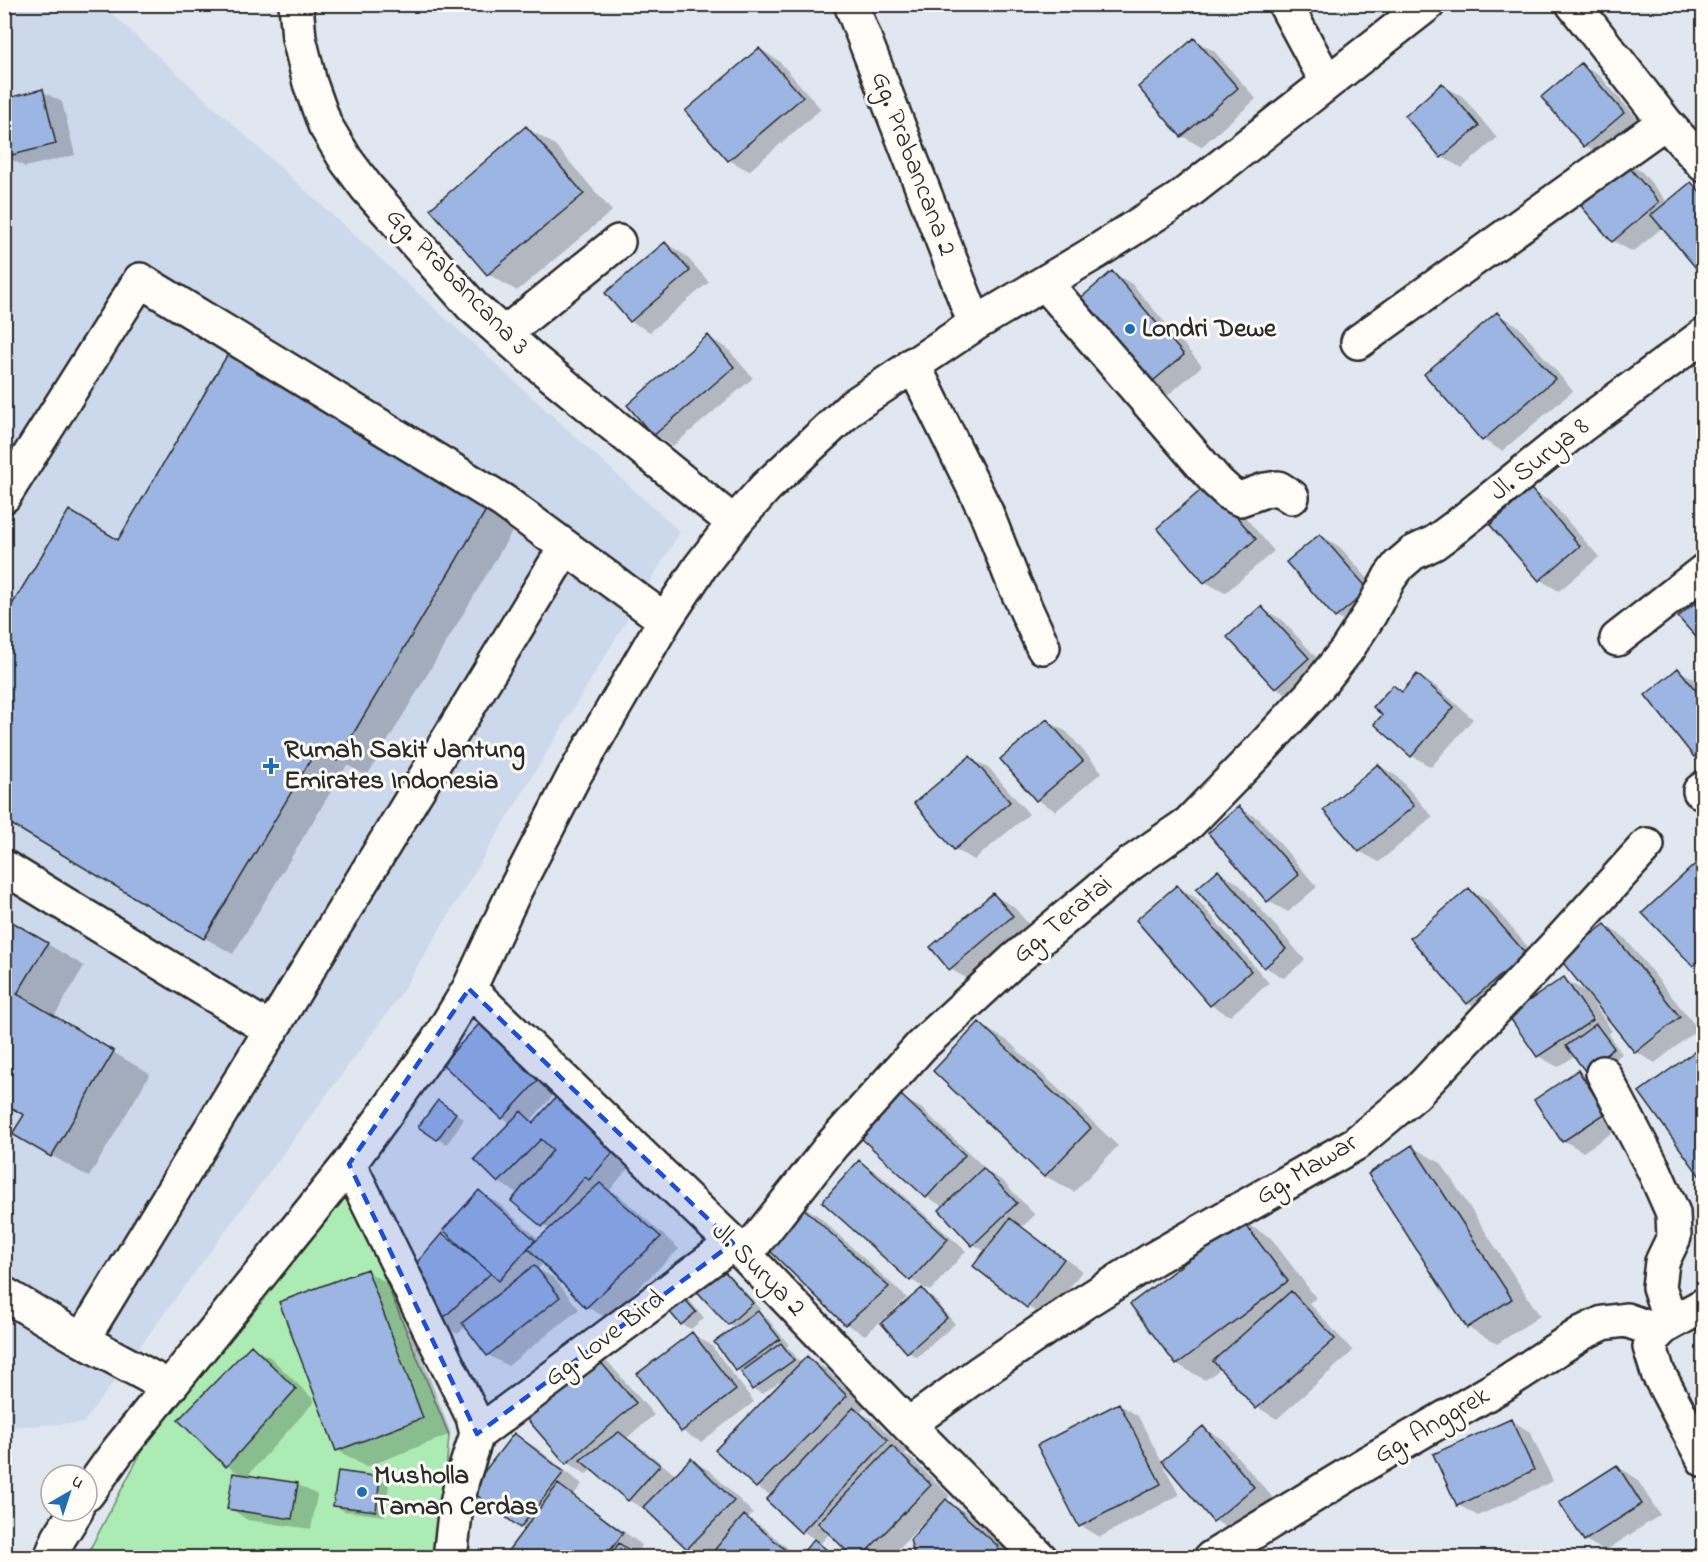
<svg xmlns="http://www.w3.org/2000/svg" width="1708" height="1562" font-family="'Indie Flower',sans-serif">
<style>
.built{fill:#ccd8ec}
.green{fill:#acebb3;stroke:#6c8b6f;stroke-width:1.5}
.shadow{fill:#0003}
.building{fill:#9cb5e2;stroke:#2b2b2b;stroke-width:1.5}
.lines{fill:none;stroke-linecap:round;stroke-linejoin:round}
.minor-casing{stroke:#2b2b2b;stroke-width:38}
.minor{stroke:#fdfcf7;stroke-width:33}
.marked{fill:#1d4ed8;fill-opacity:0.2;stroke:#1d4ed8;stroke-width:4.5;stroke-dasharray:12 8;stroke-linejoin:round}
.poi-dot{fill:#1f6fb2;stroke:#fdfcf7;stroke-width:2}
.labels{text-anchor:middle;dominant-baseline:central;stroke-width:6;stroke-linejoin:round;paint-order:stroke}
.street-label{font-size:27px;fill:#2b2b2b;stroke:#fdfcf7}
.poi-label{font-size:27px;font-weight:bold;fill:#2b2b2b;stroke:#fdfcf7;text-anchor:start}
</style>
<rect width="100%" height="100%" fill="#e0e7f1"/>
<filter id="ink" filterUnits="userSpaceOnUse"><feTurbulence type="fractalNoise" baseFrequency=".0167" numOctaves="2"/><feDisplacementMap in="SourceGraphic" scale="12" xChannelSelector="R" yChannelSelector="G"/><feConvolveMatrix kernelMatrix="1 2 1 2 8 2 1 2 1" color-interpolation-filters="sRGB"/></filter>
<g filter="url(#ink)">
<!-- built -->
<path class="built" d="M4,5H102L680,532L397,1000L83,1423L5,1427Z"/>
<!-- green -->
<path class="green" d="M343,1177L449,1435L439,1557L88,1558L90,1549L152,1432Z"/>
<!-- shadow -->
<path class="shadow" d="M1194,40L1214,51L1256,99L1201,147L1182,136Z
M760,49L779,61L821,109L749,171L729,160L687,111Z
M1581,65L1600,76L1642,124L1605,157L1585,146Z
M1442,85L1462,96L1497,138L1462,168L1442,157L1407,116Z
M42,91L62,102L75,155L25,167L6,156Z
M527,128L555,145L612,211L517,291L488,274L432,209Z
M1622,160L1642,172L1668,203L1691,184L1704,191V274L1663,227L1633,252L1613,241L1577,199Z
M665,243L685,255L709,282L650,332L630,321Z
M1113,273L1132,284L1202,366L1167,396L1148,385Z
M1497,314L1517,325L1573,391L1502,451L1483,440Z
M708,337L727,348L753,378L673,446L654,434Z
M233,350L519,520L367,776L347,765L233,954L205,938L119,541Z
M1532,491L1551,502L1599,557L1559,591L1540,580Z
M1228,497L1274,551L1225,593L1205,582L1159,528Z
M1321,535L1340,547L1388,602L1356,629L1336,617L1289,562Z
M1261,608L1281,619L1328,670L1296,699L1276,688Z
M1678,670L1698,681L1704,689V761L1695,756L1647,695Z
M1418,676L1437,687L1473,719L1431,767L1412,756L1384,715L1393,687L1403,693Z
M1048,721L1067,732L1102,772L1056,811L1037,800Z
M970,758L990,769L1029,814L974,860L955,849Z
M1378,765L1398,777L1433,817L1379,862L1359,851Z
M1240,808L1259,819L1317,887L1288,912L1268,901Z
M1704,858V971L1694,965Z
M1218,872L1238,883L1305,960L1284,978L1265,967Z
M1177,886L1196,898L1269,983L1230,1016L1211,1005Z
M1470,890L1489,901L1544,966L1487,1014L1468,1003Z
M993,895L1013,906L1031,927L970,980L950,969Z
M4,918L84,966L54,1017L150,1074L89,1177L14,1134L26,1115Z
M1605,925L1624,937L1698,1029L1655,1063L1636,1052Z
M1564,979L1586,992L1612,1031L1608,1034L1622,1054L1595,1075L1586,1070L1575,1056L1558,1067L1538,1056Z
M979,1024L1008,1041L1118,1146L1074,1192L1045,1176L935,1071Z
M481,1025L500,1036L558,1090L532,1119L536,1121L556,1098L575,1110L635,1160L610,1190L620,1196L679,1249L607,1318L587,1307L544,1262L538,1269L554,1278L579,1309L508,1366L488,1355L466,1326L458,1334L438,1323L443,1235L457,1243L479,1192L498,1203L539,1239L550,1230L513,1201L519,1194L498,1182L511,1123L503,1118Z
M1578,1072L1597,1083L1625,1124L1583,1152L1563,1140Z
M901,1097L921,1108L984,1167L982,1169L1003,1181L1035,1215L1022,1227L1082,1271L1047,1318L1028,1307L986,1252L973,1244L944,1207L927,1197Z
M448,1108L464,1119L447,1144L437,1139Z
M1412,1147L1441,1163L1540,1316L1497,1344L1468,1327Z
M859,1162L878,1173L966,1251L930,1291L911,1280Z
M798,1203L817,1215L907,1298L885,1318L887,1320L922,1290L931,1296L955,1324L917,1357L908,1352L881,1321L865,1335L846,1324Z
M1242,1221L1271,1238L1316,1298L1309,1303L1353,1351L1277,1419L1257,1407L1222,1368L1205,1380L1177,1364Z
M717,1265L726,1271L761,1309L757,1312L767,1318L789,1345L786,1347L791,1350L801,1364L807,1358L826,1369L865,1407L860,1413L874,1420L907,1452L904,1455L912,1459L950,1496L945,1501L966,1512L1015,1558H917L922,1528L920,1526L890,1558H856L830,1533L820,1544L841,1558H800L816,1540L802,1531L772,1496L757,1487L787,1379L785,1378L762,1394L753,1389L744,1374L738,1370L716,1342L736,1328L729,1324L694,1286Z
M366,1271L395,1287L451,1434L366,1467L337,1450Z
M686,1296L704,1318L691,1329L681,1324L663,1302Z
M692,1334L711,1345L754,1402L701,1442L682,1431Z
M251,1347L271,1358L315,1401L247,1476L297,1484L317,1495L311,1529L248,1520L229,1508L244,1476L227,1466Z
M591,1353L610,1364L654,1415L627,1438L638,1445L676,1475L691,1460L710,1471L753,1513L747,1519L764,1528L799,1558H718L713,1553L709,1558H704L688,1548L648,1511L628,1500L593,1469L586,1474L567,1463Z
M1119,1404L1138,1416L1179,1495L1100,1537L1080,1525Z
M1511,1420L1530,1432L1553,1481L1478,1516L1458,1505Z
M1203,1428L1222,1439L1273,1498L1234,1532L1214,1520Z
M515,1435L534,1446L582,1484L574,1495L642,1545L635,1555L639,1558H509L526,1530L521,1527Z
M1617,1466L1636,1478L1660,1515L1605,1551L1585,1540Z
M380,1479L389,1484L385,1516L344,1511L335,1505Z
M466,1551L476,1553L483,1558H464Z"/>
<!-- building -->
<path class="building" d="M1194,38L1238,88L1181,137L1138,87Z
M759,48L803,97L728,161L685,111Z
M1581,63L1624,113L1584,147L1541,97Z
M1442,83L1479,126L1441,158L1405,116Z
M43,89L56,144L4,157V99Z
M526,126L584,194L487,275L430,209Z
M1622,159L1659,202L1612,242L1575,199Z
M1691,182L1704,196L1702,275L1651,215Z
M665,242L690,271L630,322L605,293Z
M1112,271L1184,355L1147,386L1075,303Z
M1497,312L1555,379L1482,441L1424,374Z
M708,335L734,367L653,436L627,405Z
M232,347L491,502L337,761L317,749L204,939L4,820V618L69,510L118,540Z
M1208,484L1256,539L1204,583L1157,528Z
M1531,489L1580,546L1539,581L1490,525Z
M1320,534L1369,590L1335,618L1286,562Z
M1704,595V646L1678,617Z
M1261,606L1309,658L1275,689L1227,637Z
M1678,668L1704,701V750L1694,757L1645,695Z
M1417,674L1454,707L1411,757L1374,724L1382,715L1373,707L1393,685L1402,692Z
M1047,719L1083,761L1036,801L1000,759Z
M970,756L1010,802L954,850L914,803Z
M1378,764L1414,806L1359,852L1323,810Z
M1239,806L1299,875L1267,902L1208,833Z
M1704,856V956L1693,966L1642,913Z
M1218,870L1286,949L1264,968L1196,889Z
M1177,885L1251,971L1210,1006L1136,920Z
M1469,888L1526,954L1467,1004L1410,938Z
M993,893L1013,916L949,970L930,947Z
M4,917L48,943L17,994L114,1051L51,1157L12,1134L24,1115L4,1104Z
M1605,924L1680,1017L1635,1053L1560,959Z
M1564,977L1593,1020L1537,1057L1508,1015Z
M979,1022L1091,1128L1044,1177L933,1071Z
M480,1023L540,1078L502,1119L442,1064Z
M1596,1024L1614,1048L1585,1071L1566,1046Z
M1697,1050L1704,1058V1182L1639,1092Z
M1578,1070L1606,1113L1562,1142L1534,1100Z
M901,1095L965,1155L926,1198L861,1138Z
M556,1097L617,1148L589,1180L585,1177L542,1227L511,1201L553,1150L541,1139L498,1183L474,1159L521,1111L533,1123Z
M438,1100L456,1113L437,1140L418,1127Z
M1412,1145L1512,1299L1467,1328L1368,1174Z
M859,1160L948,1239L910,1281L822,1202Z
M983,1168L1017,1203L972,1246L939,1210Z
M600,1183L661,1237L586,1308L528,1248Z
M479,1190L535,1240L499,1281L443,1230Z
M797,1202L889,1287L845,1325L764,1245Z
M1010,1218L1064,1259L1027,1308L973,1266Z
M1242,1220L1288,1281L1176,1365L1130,1304Z
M442,1233L491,1273L437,1324L407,1274Z
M717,1263L753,1303L728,1325L692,1286Z
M534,1265L560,1297L487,1356L462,1323Z
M367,1269L423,1418L336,1451L279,1302Z
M922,1288L947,1318L907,1353L881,1323Z
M676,1289L696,1312L681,1325L661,1302Z
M1291,1291L1335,1339L1256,1409L1213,1361Z
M758,1311L780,1339L736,1371L714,1342Z
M692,1332L736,1390L681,1432L637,1374Z
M781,1343L794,1360L752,1390L741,1372Z
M251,1345L296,1389L226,1467L178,1420Z
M591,1351L636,1403L566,1464L521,1412Z
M807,1356L847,1396L756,1488L715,1450Z
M1119,1403L1161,1484L1079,1527L1037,1445Z
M854,1407L888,1440L801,1533L766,1500Z
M1511,1419L1534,1470L1457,1506L1433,1454Z
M1203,1426L1254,1487L1213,1522L1162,1461Z
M619,1432L660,1465L628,1501L580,1460Z
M514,1433L564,1472L520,1528L470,1490Z
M892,1446L931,1485L860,1558H854L818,1523Z
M691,1458L734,1501L687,1549L643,1507Z
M1617,1465L1642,1504L1584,1541L1559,1502Z
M338,1471L380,1477L376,1511L333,1506Z
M233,1473L298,1483L292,1519L227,1509Z
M558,1484L623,1533L605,1558H506L504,1556Z
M946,1499L999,1547L989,1558H915L910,1540Z
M744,1515L795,1558H715L711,1554Z
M814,1539L836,1558H798Z
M619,1543L640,1558H609Z
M1704,1544V1558H1679Z"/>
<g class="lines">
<defs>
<path id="minor" d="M296,4L299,38L310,83L325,125L346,160L367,188L472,306L532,359L734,523
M851,4L975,324
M1285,4L1327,82
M1573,4L1665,122L1704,165
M1045,283L1217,482L1230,494L1240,499L1265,490L1278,488L1292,497
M504,334L618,242
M1358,342L1665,122
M913,364L986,512L1013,581L1043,647
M4,496L140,280L503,501L665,620
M1617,639L1704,571
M1700,791L1704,788
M4,867L271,1030
M469,989L745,1255L908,1425L1040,1558
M1603,1073L1654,1170L1673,1213L1674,1237L1662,1262L1659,1287L1671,1323
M349,1164L473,1417L477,1434L462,1480L455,1514L450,1558
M745,1255L832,1145L921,1046L1013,961L1130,864L1189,823L1262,748L1311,695L1346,651L1370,614L1390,577L1399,565L1413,553L1434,543L1457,526L1581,426L1704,335
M4,1294L82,1340L169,1387
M1704,1305L1664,1327L1652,1339L1650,1347L1658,1373L1704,1460
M82,1340L565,548
M908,1425L978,1374L1083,1303L1153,1259L1355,1144L1416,1093L1560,941L1647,845
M477,1434L733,1243
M87,1494L117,1452L349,1164L435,1045L469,989L515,890L574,776L665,620L700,567L734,523L766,487L853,406L975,324L1096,252L1179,199L1428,4
M51,1558L59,1538L76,1511
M1211,1558L1367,1463L1502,1385L1582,1333L1603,1323L1626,1320L1643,1326L1655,1335"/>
</defs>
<!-- minor casing -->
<use href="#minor" class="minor-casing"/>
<!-- minor -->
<use href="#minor" class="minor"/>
</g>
</g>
<!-- marked area -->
<path class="marked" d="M469,989L733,1243L477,1434L349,1164Z"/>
<!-- markers -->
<g class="poi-dot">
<circle cx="1130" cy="329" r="6"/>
<path d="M268 757h6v6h6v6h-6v6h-6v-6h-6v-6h6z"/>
<circle cx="362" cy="1492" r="6"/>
</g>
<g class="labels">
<!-- street labels -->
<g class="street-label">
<text transform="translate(913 164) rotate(69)">Gg. Prabancana 2</text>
<text transform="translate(457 282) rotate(46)">Gg. Prabancana 3</text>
<text transform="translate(1540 460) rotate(-38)">Jl. Surya 8</text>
<text transform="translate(1063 920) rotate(-40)">Gg. Teratai</text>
<text transform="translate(1307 1170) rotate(-31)">Gg. Mawar</text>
<text transform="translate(758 1270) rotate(45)">Jl. Surya 2</text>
<text transform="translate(605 1339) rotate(-37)">Gg. Love Bird</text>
<text transform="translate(1432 1426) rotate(-30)">Gg. Anggrek</text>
</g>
<!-- poi labels -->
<g class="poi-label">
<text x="1142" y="329">Londri Dewe</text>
<text x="284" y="750">Rumah Sakit Jantung<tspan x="284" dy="31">Emirates Indonesia</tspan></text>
<text x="374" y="1476">Musholla<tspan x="374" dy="31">Taman Cerdas</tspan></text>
</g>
</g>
<!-- margin -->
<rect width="1708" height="1562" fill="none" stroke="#fdfcf7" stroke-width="24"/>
<rect x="12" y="12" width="1684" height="1538" fill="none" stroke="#2b2b2b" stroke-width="2" filter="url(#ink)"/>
<!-- north arrow -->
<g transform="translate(69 1493) rotate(39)"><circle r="28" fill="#fdfcf7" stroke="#a9a8a5" stroke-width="1.5"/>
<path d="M0-4.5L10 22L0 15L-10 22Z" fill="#1f6fb2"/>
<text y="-9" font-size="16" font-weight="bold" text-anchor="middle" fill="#2b2b2b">U</text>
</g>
</svg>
